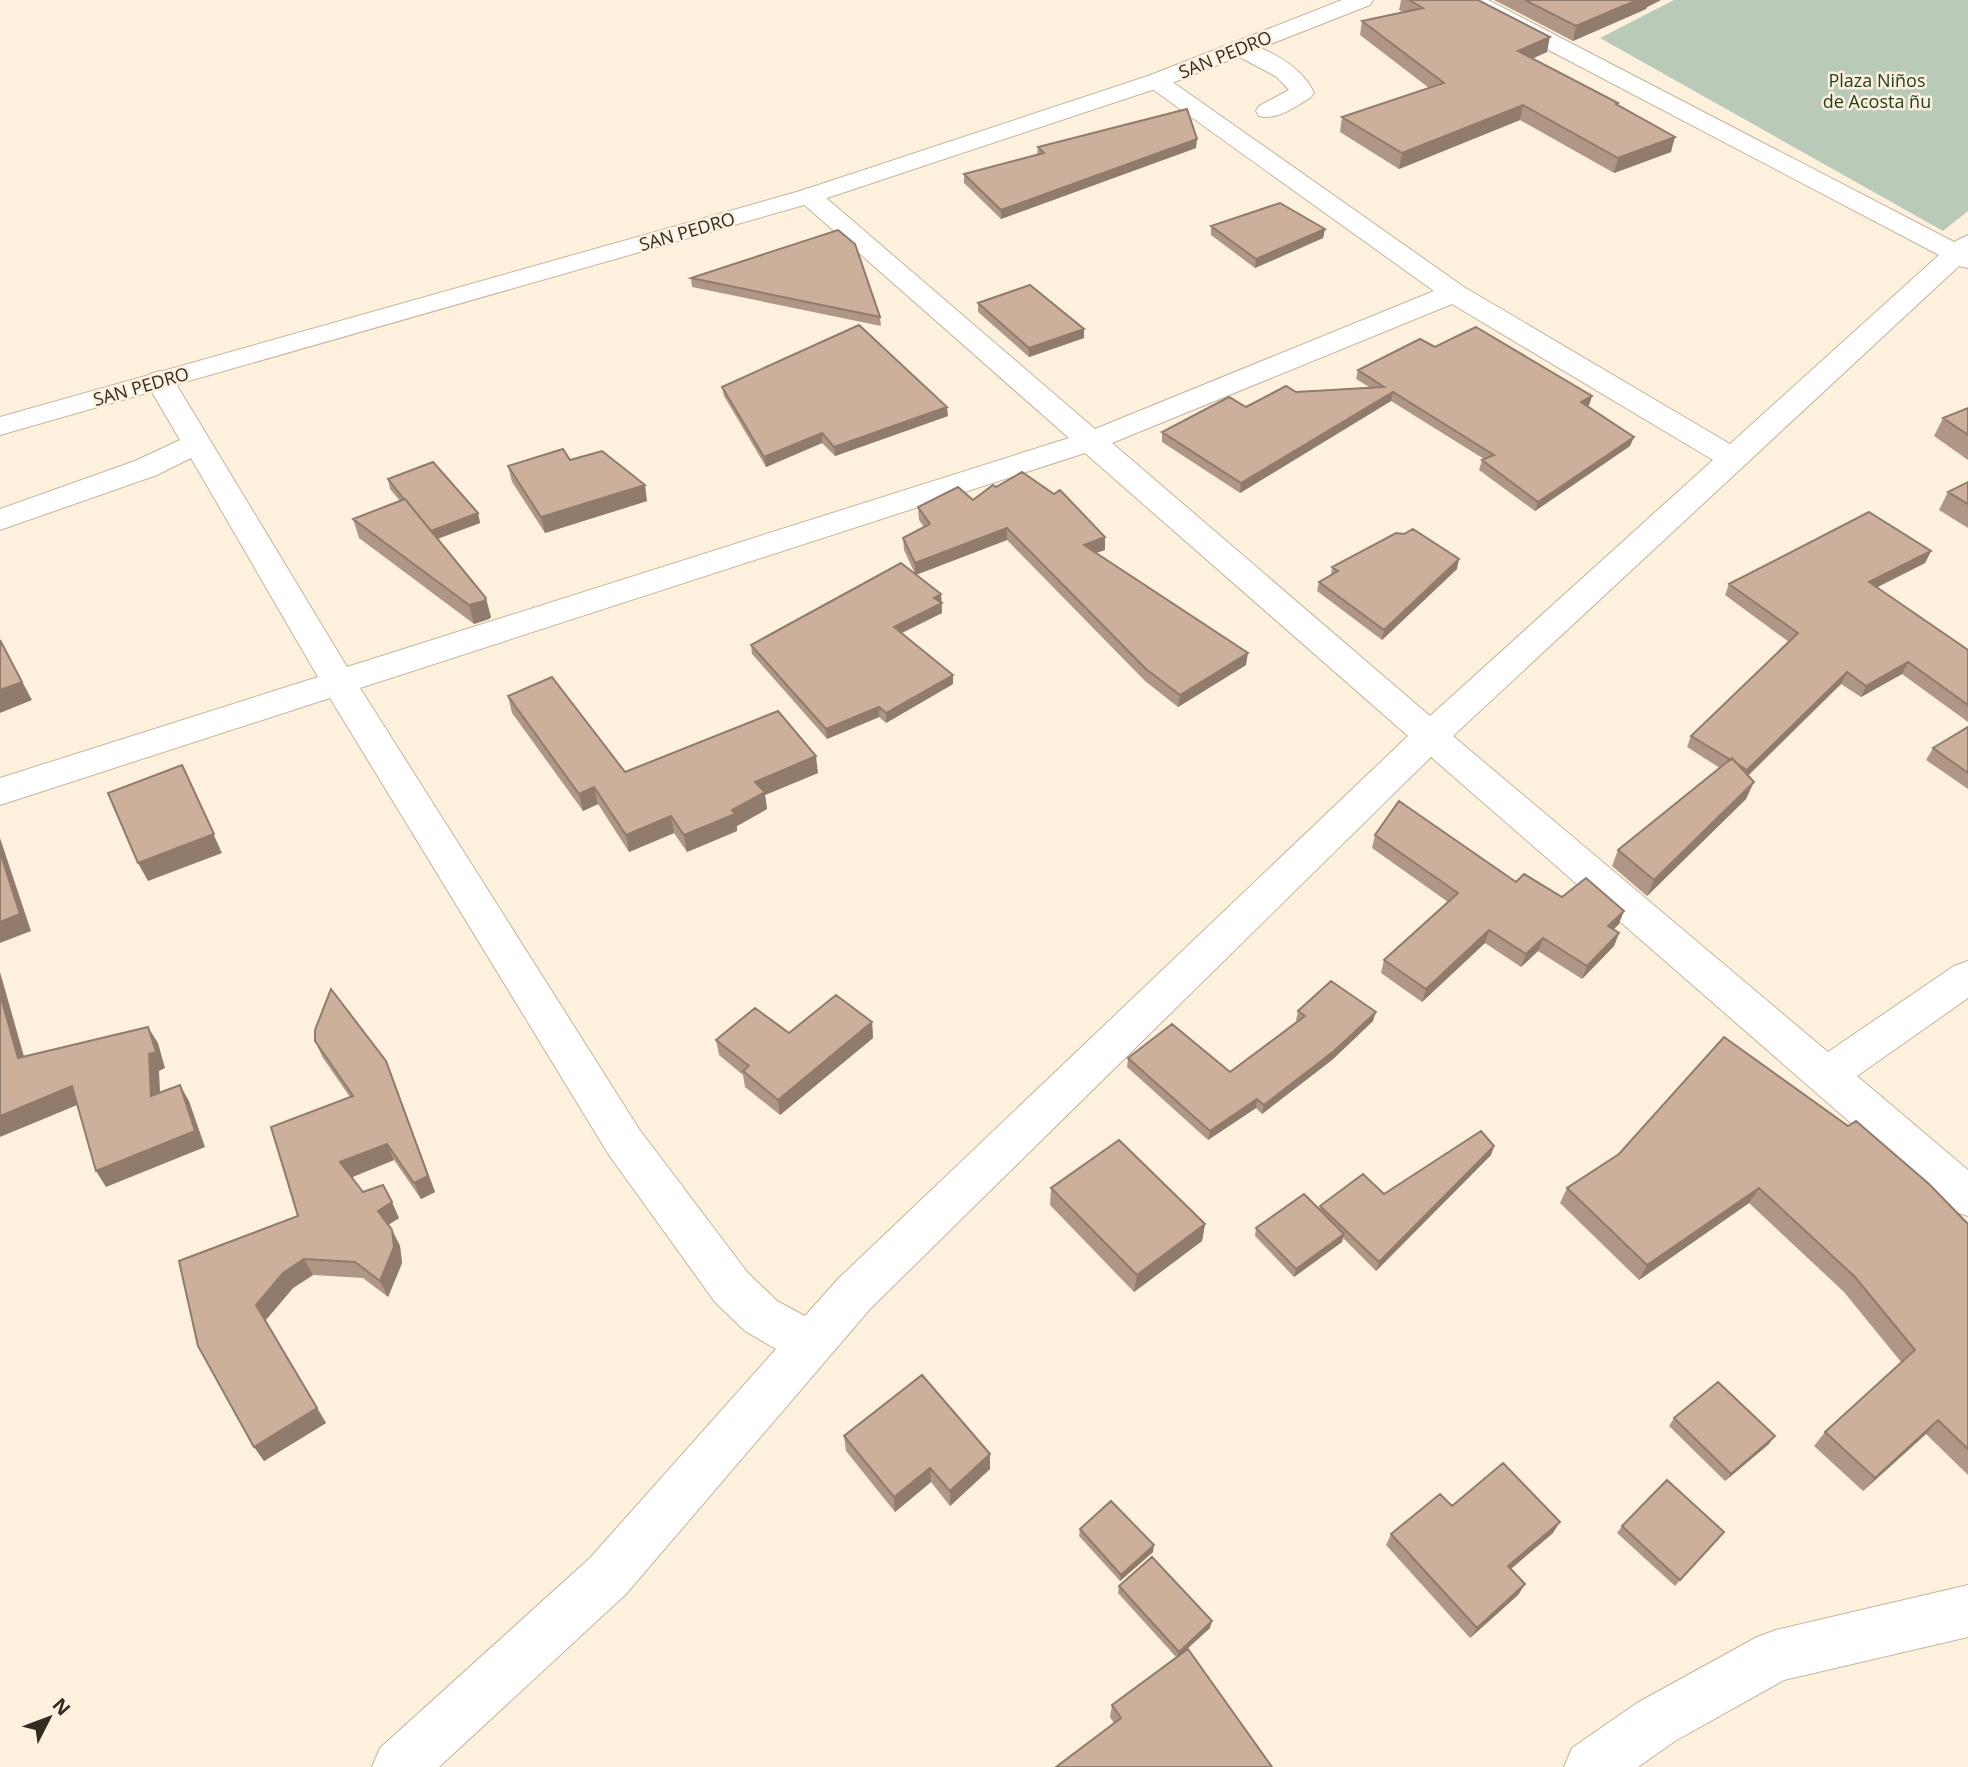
<svg xmlns="http://www.w3.org/2000/svg" width="1968" height="1767" font-family="'Open Sans',sans-serif">
<style>
.green{fill:#bacab8}
.lines{fill:none;stroke-linecap:round;stroke-linejoin:round}
.minor-casing{stroke:#c3b49e;stroke-width:2}
.major-casing{stroke:#c3b49e;stroke-width:2}
.minor{fill:#fff;fill-rule:evenodd}
.major{fill:#fff;fill-rule:evenodd}
.wall{fill:#b09785}
.shaded-wall{fill:#907b6c}
.building{fill:#cdb09b;stroke:#907b6c;stroke-width:2}
.labels{text-anchor:middle;dominant-baseline:central;stroke-width:5;stroke-linejoin:round;paint-order:stroke}
.far-street-label{font-size:18px;fill:#312b22;stroke:#fdf1de}
.far-park-label{font-size:18px;fill:#1c3f19;stroke:#fdf1de}
</style>
<rect width="100%" height="100%" fill="#fdf1de"/>
<!-- green -->
<path class="green" d="M1674,0H1968V211L1943,231L1600,38Z"/>
<g class="lines">
<defs>
<path id="minor" d="M1460,0H1488L1954,242L1968,235V268L1959,266L1453,736L1828,1052L1954,966L1968,961V998L1857,1076L1968,1170V1216L1952,1211L1431,757L870,1309L626,1594L439,1767H372L380,1748L590,1558L776,1349L745,1331L715,1302L609,1155L330,698L0,805V778L318,677L191,458L157,475L0,530V509L135,461L180,440L145,380L150,374L160,371L170,374L347,667L1069,438L800,201L796,196L800,191L809,188L818,191L1095,429L1434,291L1148,86L1144,81L1148,76H1164L1464,287L1730,444L1939,255L1463,5ZM1452,304L1713,460L1430,716L1112,443ZM1085,453L1408,736L838,1279L805,1316L777,1301L747,1272L639,1129L360,688Z
M1240,41C1267,48 1302,66 1314,93L1310,98C1295,106 1278,121 1259,116L1256,111L1259,106L1289,90L1277,77L1232,53L1228,48L1232,43Z
M1968,1585V1637L1784,1680L1675,1741L1638,1767H1564L1572,1748L1637,1703L1757,1637L1776,1630Z"/>
<path id="major" d="M1342,0H1373L1370,5L1164,86L818,201L0,435V417L800,191L1148,76Z"/>
</defs>
<!-- minor casing -->
<use href="#minor" class="minor-casing"/>
<!-- major casing -->
<use href="#major" class="major-casing"/>
<!-- minor -->
<use href="#minor" class="minor"/>
<!-- major -->
<use href="#major" class="major"/>
</g>
<!-- wall -->
<path class="wall" d="M1401,0H1478L1547,52L1532,59L1618,105L1671,152L1614,173L1520,120L1399,169L1340,132L1342,117L1429,88L1360,35L1362,21L1403,12L1399,10Z
M1494,0H1661L1647,7L1646,9L1573,41Z
M1038,147L1196,148L1001,219L964,183V174L1037,155Z
M1211,226L1325,229L1323,238L1255,268L1211,235Z
M691,278L880,317L881,326L692,287Z
M978,303L1084,329V338L1029,357L978,312Z
M1435,347L1592,396L1589,405L1587,406L1630,446L1535,511L1479,470L1482,460L1484,459L1391,401L1240,493L1162,442V432L1296,392L1369,387L1356,379L1358,370Z
M722,387L948,416L835,456L822,443L766,467L724,396Z
M1968,408V460L1934,436L1943,418Z
M570,460L647,501L545,533L512,482L508,466Z
M388,479L478,513L480,523L438,539L491,617L489,619L474,624L359,538L353,519L400,501L390,489Z
M1968,482V528L1939,510L1948,492Z
M973,500L1105,550L1096,553L1246,665L1178,707L1145,681L1007,540L916,575L941,594L942,613L902,633L953,684L886,723L879,717L827,739L752,654L751,645L915,574L904,550L903,538L924,527L919,520L918,507Z
M1931,551L1925,563L1877,587L1968,650V722L1902,674L1861,697L1841,684L1748,776L1746,799L1647,896L1612,866L1618,850L1720,768L1687,747L1691,736L1789,642L1725,595L1729,584Z
M1332,567L1457,569L1382,640L1317,591L1319,582L1331,575Z
M508,696L625,772L818,773L765,795L767,809L737,826V831L687,852L674,833L629,852L598,804L583,811L512,713Z
M1968,727V789L1926,760L1933,748Z
M1375,835L1562,897L1619,924L1613,929L1619,933L1614,946L1582,979L1538,951L1521,967L1485,943L1422,1002L1381,973L1384,960L1448,902L1372,848Z
M1298,1011L1373,1021L1332,1060L1262,1114L1256,1108L1208,1140L1127,1067L1128,1058L1230,1072L1297,1021L1296,1020Z
M872,1022L873,1038L780,1115L745,1087L743,1075L719,1055L716,1040L789,1033Z
M315,1041L393,1078L435,1192L421,1199L394,1160L351,1177L363,1192L399,1218L388,1225L392,1230L400,1246L402,1263L388,1297L363,1278L313,1275L293,1288L265,1321L326,1423L264,1461L198,1346L298,1216L350,1097L323,1058Z
M1494,1146L1491,1155L1376,1271L1343,1238L1342,1242L1294,1277L1255,1236L1256,1228L1319,1210L1320,1206L1384,1194Z
M1619,1154L1968,1224V1475L1926,1434L1863,1491L1814,1446L1825,1432L1901,1362L1844,1292L1749,1203L1639,1280L1560,1203L1567,1188Z
M1051,1188L1205,1224L1202,1241L1134,1292L1050,1205Z
M1674,1418L1769,1444L1725,1481L1669,1426Z
M844,1436L990,1469L950,1506L931,1482L895,1512L846,1451Z
M1452,1506L1553,1533L1511,1569L1525,1584L1518,1595L1470,1638L1386,1545L1391,1534Z
M1622,1526L1724,1532L1675,1586L1617,1533Z
M1080,1529L1153,1552L1120,1581L1079,1536Z
M1119,1586L1210,1628L1186,1650L1272,1767L1114,1723L1110,1717L1112,1705L1176,1657L1118,1593Z"/>
<!-- shaded-wall -->
<path class="shaded-wall" d="M1637,0H1661L1647,7L1646,9L1573,41L1576,26Z
M1550,37L1547,52L1514,66L1518,51Z
M1523,105L1520,120L1399,169L1402,153Z
M1675,137L1671,152L1614,173L1618,158Z
M1197,139L1196,148L1001,219V210Z
M1325,229L1323,238L1255,268L1256,259Z
M1084,329V338L1029,357V348Z
M1393,392L1391,401L1240,493L1241,483Z
M1592,396L1589,405L1578,411L1581,402Z
M947,407L948,416L835,456L834,447Z
M822,433V443L766,467L764,457Z
M1634,437L1630,446L1535,511L1538,502Z
M645,485L647,501L545,533L541,517Z
M478,513L480,523L433,540L431,531Z
M1007,528V540L915,575V563Z
M1105,537V550L1083,557L1084,545Z
M1931,551L1925,563L1864,594L1869,582Z
M1459,559L1457,569L1382,640L1384,630Z
M941,594L942,613L895,636L894,627Z
M486,598L491,617L489,619L474,624L469,605Z
M0,640L32,700L0,713Z
M1248,653L1246,665L1178,707L1180,695Z
M1908,662L1902,674L1861,697L1866,686Z
M1847,672L1841,684L1742,781L1747,770Z
M953,675V684L886,723V713Z
M879,707V717L827,739L826,729Z
M816,756L818,773L765,795L767,809L737,826V831L687,852L684,835L755,782Z
M182,765L222,853L148,881L138,863Z
M1754,782L1746,799L1647,896L1654,880Z
M594,787L598,804L583,811L579,794Z
M671,816L674,833L629,852L626,835Z
M0,838L31,931L0,943Z
M1624,911L1619,924L1603,940L1608,926Z
M1489,930L1485,943L1422,1002L1426,989Z
M1619,933L1614,946L1582,979L1587,966Z
M1543,938L1538,951L1521,967L1526,954Z
M0,972L29,1074L18,1058L0,994Z
M1376,1012L1373,1021L1332,1060L1262,1114L1264,1105Z
M872,1022L873,1038L780,1115L778,1100Z
M148,1027L158,1043L165,1068L159,1071L161,1112L151,1096Z
M386,1061L435,1192L421,1199L414,1183Z
M180,1085L189,1101L205,1147L106,1187L96,1171Z
M72,1086L82,1103L0,1137V1116Z
M1257,1099L1256,1108L1208,1140L1210,1131Z
M387,1144L394,1160L348,1179L340,1162Z
M1494,1146L1491,1155L1376,1271L1379,1262Z
M1759,1188L1749,1203L1639,1280L1647,1265Z
M392,1202L399,1218L385,1227L378,1211Z
M1205,1224L1202,1241L1134,1292L1137,1275Z
M392,1230L400,1246L402,1263L388,1297L380,1281Z
M1344,1234L1342,1242L1294,1277L1296,1269Z
M304,1259L313,1275L293,1288L265,1321L326,1423L264,1461L254,1447L256,1305L283,1273Z
M1938,1420L1926,1434L1863,1491L1875,1478Z
M1775,1436L1769,1444L1725,1481L1731,1474Z
M990,1454V1469L950,1506V1491Z
M930,1468L931,1482L895,1512L894,1497Z
M1560,1522L1553,1533L1501,1577L1508,1566Z
M1154,1545L1153,1552L1120,1581L1121,1575Z
M1525,1584L1518,1595L1470,1638L1477,1628Z
M1212,1621L1210,1628L1177,1658L1179,1652Z"/>
<!-- building -->
<path class="building" d="M1409,0H1478L1550,37L1518,51L1618,103L1616,104L1675,137L1618,158L1523,105L1402,153L1342,117L1444,83L1362,21L1423,8Z
M1525,0H1637L1576,26Z
M1187,109L1197,139L1001,210L964,174L1044,153L1038,147Z
M1280,203L1325,229L1256,259L1211,226Z
M838,230L855,244L880,317L691,278Z
M1030,285L1084,329L1029,348L978,303Z
M859,325L947,407L834,447L822,433L764,457L722,387Z
M1476,327L1592,396L1581,402L1634,437L1538,502L1482,460L1494,455L1393,392L1241,483L1162,432L1229,397L1246,407L1286,386L1296,392L1384,387L1358,370L1420,339L1435,347Z
M1968,408V435L1943,418Z
M563,449L570,460L602,451L645,485L541,517L508,466Z
M433,462L478,513L431,531L405,499H404L388,479Z
M1022,472L1054,494L1060,490L1105,537L1084,545L1248,653L1180,695L1146,669L1007,528L915,563L903,538L930,524L918,507L958,487L973,500L993,485L996,487Z
M1968,482V504L1948,492Z
M405,499L486,598L484,601L469,605L353,519Z
M1869,512L1931,551L1869,582L1968,650V705L1908,662L1866,686L1847,672L1747,770L1736,763L1732,758L1731,760L1691,736L1798,633L1729,584Z
M1413,529L1459,559L1384,630L1319,582L1338,571L1332,567L1396,533L1404,534Z
M901,563L941,594L934,598L942,603L894,627L953,675L886,713L879,707L826,729L751,645Z
M0,640L22,682L0,690Z
M552,677L625,772L778,711L816,756L755,782L765,792L732,810L735,814L684,835L671,816L626,835L594,787L579,794L508,696Z
M1968,727V773L1933,748Z
M1732,758L1754,782L1654,880L1618,850Z
M182,765L214,834L138,863L108,793Z
M1399,801L1516,882L1524,874L1562,897L1586,878L1624,911L1608,926L1619,933L1587,966L1543,938L1526,954L1489,930L1426,989L1384,960L1458,893L1375,835Z
M0,852L20,914L0,922Z
M1331,981L1376,1012L1334,1051L1264,1105L1257,1099L1210,1131L1128,1058L1172,1024L1230,1072L1305,1016L1298,1011Z
M331,989L386,1061L428,1176L414,1183L387,1144L340,1162L363,1192L383,1185L392,1202L378,1211L392,1230L394,1247L380,1281L355,1262L304,1259L283,1273L256,1305L317,1408L254,1447L198,1346L179,1261L298,1216L271,1127L353,1096L315,1041V1030Z
M0,994L18,1058L148,1027L156,1052L149,1054L151,1096L180,1085L195,1131L96,1171L72,1086L0,1116Z
M836,995L872,1022L778,1100L743,1071L749,1066L716,1040L755,1008L789,1033Z
M1724,1037L1848,1126L1856,1121L1929,1184L1968,1224V1449L1938,1420L1875,1478L1825,1432L1915,1350L1855,1277L1759,1188L1647,1265L1567,1188L1619,1154Z
M1481,1131L1494,1146L1379,1262L1320,1206L1363,1174L1384,1194Z
M1119,1140L1205,1224L1137,1275L1051,1188Z
M1304,1194L1344,1234L1296,1269L1256,1228Z
M922,1375L990,1454L950,1491L930,1468L894,1497L844,1436Z
M1718,1382L1775,1436L1731,1474L1674,1418Z
M1503,1463L1560,1522L1508,1566L1525,1584L1477,1628L1391,1534L1440,1494L1452,1506Z
M1667,1480L1724,1532L1680,1580L1622,1526Z
M1111,1501L1154,1545L1121,1575L1080,1529Z
M1152,1557L1212,1621L1179,1652L1119,1586Z
M1188,1649L1272,1767H1056L1121,1718L1112,1705Z"/>
<g class="labels">
<!-- far-street labels -->
<g class="far-street-label">
<text transform="translate(1225 54) rotate(-22)">SAN PEDRO</text>
<text transform="translate(687 231) rotate(-16)">SAN PEDRO</text>
<text transform="translate(141 386) rotate(-16)">SAN PEDRO</text>
</g>
<!-- far-park labels -->
<g class="far-park-label">
<text x="1877" y="80">Plaza Niños<tspan x="1877" dy="21">de Acosta ñu</tspan></text>
</g>
</g>
<!-- north arrow -->
<g transform="translate(49 1718) rotate(48)" stroke="#fdf1de" stroke-width="5" paint-order="stroke">
<path d="M0-5L12 26L0 18L-12 26Z" fill="#312b22"/>
<text y="-10" font-size="19" font-weight="bold" text-anchor="middle" fill="#312b22">N</text>
</g>
</svg>
